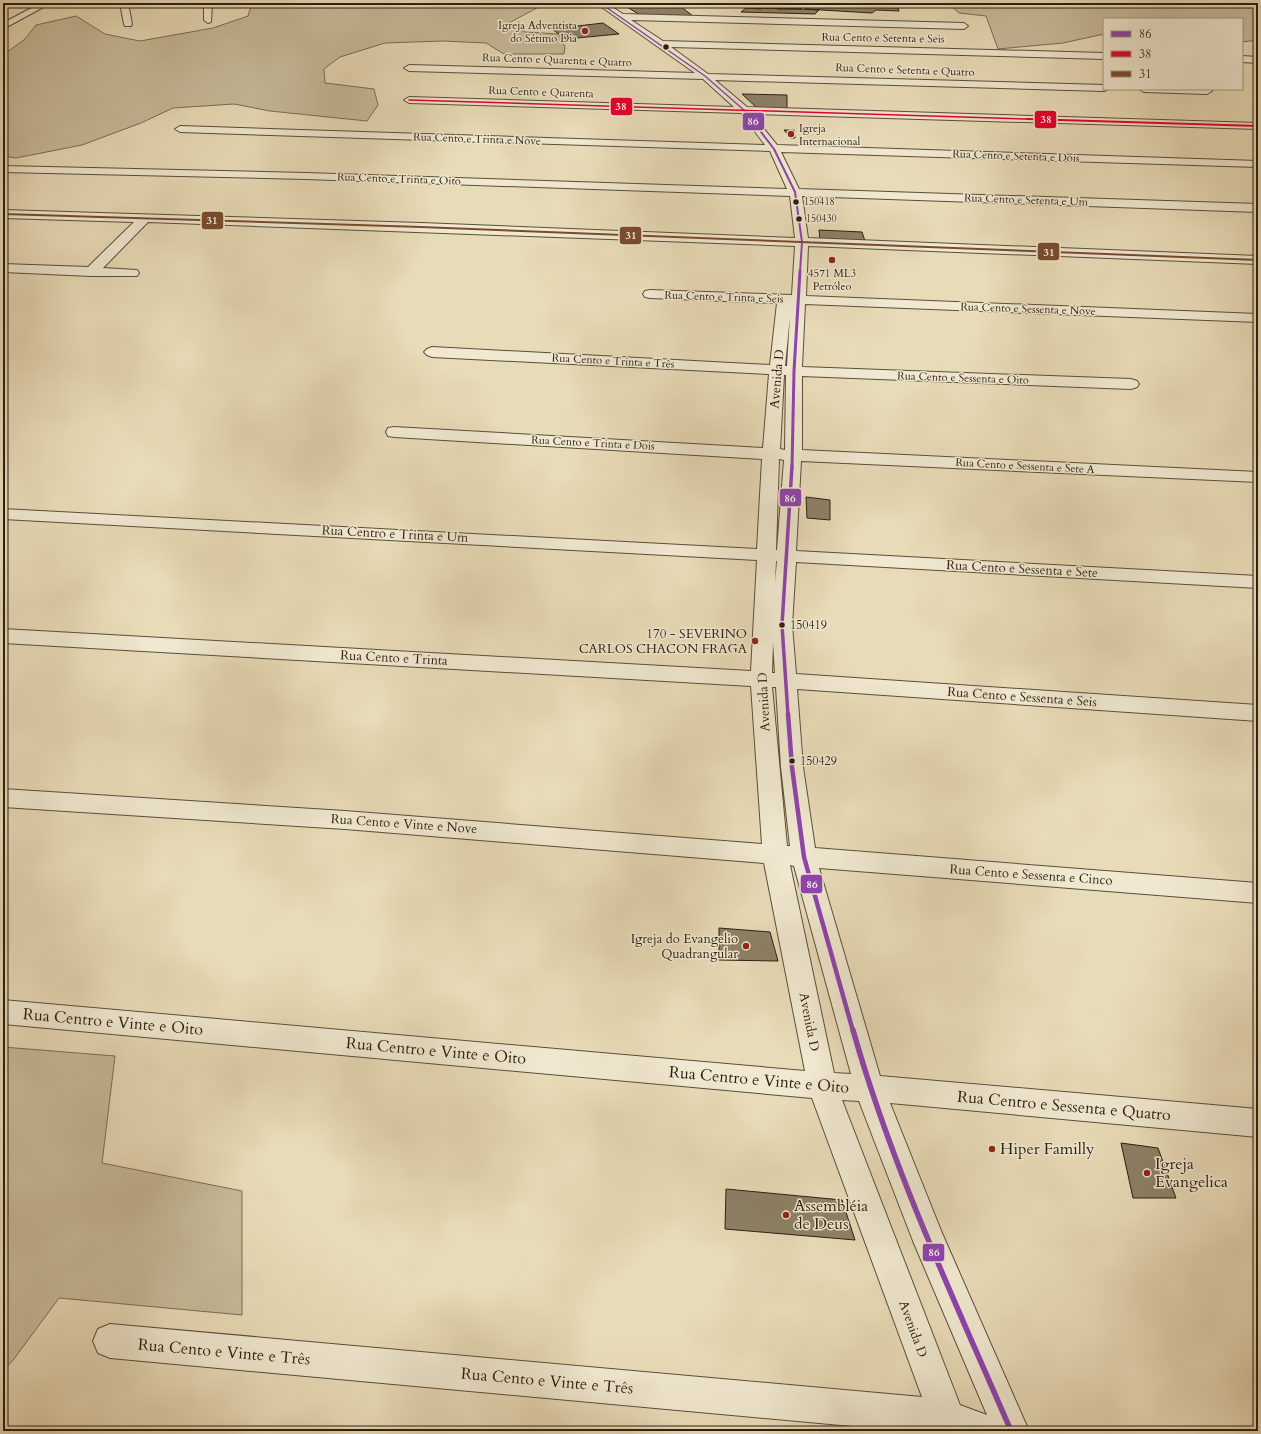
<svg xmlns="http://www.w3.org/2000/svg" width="1261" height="1434" font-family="Cardo,serif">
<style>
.green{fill:#c8bb9b;stroke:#796d56}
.building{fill:#8d8167;stroke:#2a1f10}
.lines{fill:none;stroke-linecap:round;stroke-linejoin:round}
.minor-casing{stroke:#5a4e3a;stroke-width:2}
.minor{fill:#f0e8d0;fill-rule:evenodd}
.bus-1-far5-casing{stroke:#f0e8d0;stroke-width:3}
.bus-1-far4-casing{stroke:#f0e8d0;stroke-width:3.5}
.bus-1-far3-casing{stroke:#f0e8d0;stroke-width:5}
.bus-1-far2-casing{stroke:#f0e8d0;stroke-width:6}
.bus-1-far1-casing{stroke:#f0e8d0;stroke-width:8}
.bus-1-casing{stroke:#f0e8d0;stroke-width:8}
.bus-2-far1-casing{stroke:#f0e8d0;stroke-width:3}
.bus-2-casing{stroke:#f0e8d0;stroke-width:3.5}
.bus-3-casing{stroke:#f0e8d0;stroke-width:3.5}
.bus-1-far5{stroke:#8e44ad;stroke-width:1.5}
.bus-1-far4{stroke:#8e44ad;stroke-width:2}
.bus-1-far3{stroke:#8e44ad;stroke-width:3}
.bus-1-far2{stroke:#8e44ad;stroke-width:3.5}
.bus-1-far1{stroke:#8e44ad;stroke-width:4.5}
.bus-1{stroke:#8e44ad;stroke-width:5.5}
.bus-2-far1{stroke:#e4002b;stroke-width:1.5}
.bus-2{stroke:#e4002b;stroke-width:2}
.bus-3{stroke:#7a4b2a;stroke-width:2}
.poi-dot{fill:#8f2418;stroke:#f0e8d0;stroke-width:1.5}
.bus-dot{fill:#2a1f10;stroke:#f0e8d0;stroke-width:1.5}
.labels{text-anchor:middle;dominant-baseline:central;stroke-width:3;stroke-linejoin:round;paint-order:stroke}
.far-bus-label{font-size:10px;fill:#2a1f10;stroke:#f0e8d0;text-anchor:start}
.far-poi-label{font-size:11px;fill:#2a1f10;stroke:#f0e8d0;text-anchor:end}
.far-street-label{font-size:11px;fill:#2a1f10;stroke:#f0e8d0}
.bus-label{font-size:12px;fill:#2a1f10;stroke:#f0e8d0;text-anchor:start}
.street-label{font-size:13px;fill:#2a1f10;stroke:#f0e8d0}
.poi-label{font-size:13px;fill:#2a1f10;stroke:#f0e8d0;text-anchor:end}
.near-street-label{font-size:16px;fill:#2a1f10;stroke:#f0e8d0}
.near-poi-label{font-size:16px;fill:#2a1f10;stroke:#f0e8d0;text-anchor:start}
.line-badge{stroke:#f0e8d0;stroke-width:1.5}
.badge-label{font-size:11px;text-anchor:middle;font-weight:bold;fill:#fff}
</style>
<rect width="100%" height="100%" fill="#e8dbb7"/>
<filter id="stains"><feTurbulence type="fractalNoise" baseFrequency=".005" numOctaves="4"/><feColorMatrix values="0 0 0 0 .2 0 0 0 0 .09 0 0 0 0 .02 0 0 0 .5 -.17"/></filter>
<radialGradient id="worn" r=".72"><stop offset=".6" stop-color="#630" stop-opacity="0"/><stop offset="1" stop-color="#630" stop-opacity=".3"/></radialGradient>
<!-- green -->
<path class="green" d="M252,3H431L439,5L451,3H546L509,23L525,32L559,34L565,47L564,54H504L486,43L443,41L385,43L340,57L324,69L325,83L374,89L378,105L367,121L270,111L234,104L173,108L141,123L82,145L16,158L3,156V55L25,39L36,25L76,16L105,34L140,41L213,28L248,16Z
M930,3H1258V27L1253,28L1258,33V40L1242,42V19H1104V34L1063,43L998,49L986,16L959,13L951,6Z
M3,1047L115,1056L102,1163L242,1191V1315L59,1298L14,1359L3,1371Z"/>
<!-- building -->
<path class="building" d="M644,3H676L693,16L640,15L624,5Z
M780,3H804L801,9H777Z
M805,3H894V5Z
M735,4H763L761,9L734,7Z
M808,5L898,8L899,11L876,10L872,13L805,9Z
M746,8L801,9L819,10L815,14L741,12Z
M603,23L619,34L566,39L552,29Z
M742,94L787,95V110L758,109Z
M784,130H794L795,138H790Z
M819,230L862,232L865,241L820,240Z
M806,497L830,500V520L807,518Z
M719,928L770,932L778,961L719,960Z
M1121,1143L1158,1148L1176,1198H1133Z
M726,1189L842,1200L855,1240L725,1229Z"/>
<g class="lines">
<defs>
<path id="minor" d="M41,3H51L3,29V23Z
M120,3H128L132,24L131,26H125L124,24Z
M204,3H212L211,22L208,23L204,20Z
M596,3H606L623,14L964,23L968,26L964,29L631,20L663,41L1104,53V59L671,47L708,74L1104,85V89H1108L1104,91L715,80L747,107L1258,123V129L752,114L777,145L1258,161V167L781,152L799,189L1258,204V212L802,196L808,238L1258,256V264L808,246L806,296L1258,314V322L805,304L802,367L1131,379L1137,381L1139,384L1137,387L1131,389L802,376V450L1258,472V482L801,461L796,551L1258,576V588L796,562L792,625L796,674L1258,705V721L797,689L803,767L815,848L1258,883V903L819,868L880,1076L1258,1109V1137L890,1103L942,1233L1029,1431H906L110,1358L98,1353L93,1341L98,1329L110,1324L922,1397L812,1098L3,1024V1000L805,1071L764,863L345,829L3,807V789L345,811L762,844L751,686L3,643V629L751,671L757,560L3,519V509L757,549L762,459L394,437L388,436L386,432L388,428L394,427L763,448L769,374L432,357L427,355L424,352L427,349L432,347L770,365L777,303L650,298L645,297L643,294L645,291L650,290L792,295L795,246L148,222L103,268L137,270L139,273L137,276H91L3,272V264L88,267L134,222L3,218V210L421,223L795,238L790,196L306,179L3,172V166L306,173L787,189L770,151L180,132L175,129L180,126L765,145L741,113L409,103L404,100L409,97L734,107L703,79L409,71L404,68L409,65L695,73ZM790,316L787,366H785ZM784,375H786L785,450L780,449ZM779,459L784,460L777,550H776ZM776,561H777L775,583ZM773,642L775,673H772ZM772,687H776L781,767L790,846H787ZM790,865L794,866L851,1074L834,1073ZM842,1100L859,1101L913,1241L987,1415L960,1405Z
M1242,56L1258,57V63L1242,62Z
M1139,89H1211L1212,91L1207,94L1144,92Z"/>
</defs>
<!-- minor casing -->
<use href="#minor" class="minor-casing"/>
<!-- minor -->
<use href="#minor" class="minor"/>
<defs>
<path id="bus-1-far5" d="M600,3L705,76L745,111L752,120"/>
<path id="bus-1-far4" d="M751,119L774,149L795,192L802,242L800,272"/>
<path id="bus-1-far3" d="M792,467L794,371L800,271"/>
<path id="bus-1-far2" d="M788,715L782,625L792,466"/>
<path id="bus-1-far1" d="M788,714L792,767L804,857L853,1031"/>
<path id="bus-1" d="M853,1030C892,1168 954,1299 1011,1431"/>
<path id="bus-2-far1" d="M409,100L1059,120"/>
<path id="bus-2" d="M1027,119L1258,126"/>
<path id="bus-3" d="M3,214L421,227L1258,260"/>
</defs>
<!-- bus-1-far5 casing -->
<use href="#bus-1-far5" class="bus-1-far5-casing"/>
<!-- bus-1-far4 casing -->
<use href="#bus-1-far4" class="bus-1-far4-casing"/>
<!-- bus-1-far3 casing -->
<use href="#bus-1-far3" class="bus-1-far3-casing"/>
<!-- bus-1-far2 casing -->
<use href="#bus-1-far2" class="bus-1-far2-casing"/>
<!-- bus-1-far1 casing -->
<use href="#bus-1-far1" class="bus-1-far1-casing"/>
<!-- bus-1 casing -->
<use href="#bus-1" class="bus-1-casing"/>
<!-- bus-2-far1 casing -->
<use href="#bus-2-far1" class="bus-2-far1-casing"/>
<!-- bus-2 casing -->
<use href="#bus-2" class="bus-2-casing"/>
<!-- bus-3 casing -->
<use href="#bus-3" class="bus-3-casing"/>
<!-- bus-1-far5 -->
<use href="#bus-1-far5" class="bus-1-far5"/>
<!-- bus-1-far4 -->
<use href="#bus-1-far4" class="bus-1-far4"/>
<!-- bus-1-far3 -->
<use href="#bus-1-far3" class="bus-1-far3"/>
<!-- bus-1-far2 -->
<use href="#bus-1-far2" class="bus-1-far2"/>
<!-- bus-1-far1 -->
<use href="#bus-1-far1" class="bus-1-far1"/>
<!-- bus-1 -->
<use href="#bus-1" class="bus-1"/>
<!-- bus-2-far1 -->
<use href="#bus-2-far1" class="bus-2-far1"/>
<!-- bus-2 -->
<use href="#bus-2" class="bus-2"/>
<!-- bus-3 -->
<use href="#bus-3" class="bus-3"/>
</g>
<!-- markers -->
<g class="poi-dot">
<circle cx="585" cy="31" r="4"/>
<circle cx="791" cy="134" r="4"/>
<circle cx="832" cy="260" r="4"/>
<circle cx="755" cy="641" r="4"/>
<circle cx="746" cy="946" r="4"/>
<circle cx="992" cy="1149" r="4"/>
<circle cx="1147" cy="1173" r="4"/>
<circle cx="786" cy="1215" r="4"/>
</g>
<g class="bus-dot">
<circle cx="666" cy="47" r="3.5"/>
<circle cx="796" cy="202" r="3.5"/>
<circle cx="799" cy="219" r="3.5"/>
<circle cx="782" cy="625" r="3.5"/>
<circle cx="792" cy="761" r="3.5"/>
</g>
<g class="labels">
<!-- far-bus labels -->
<g class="far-bus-label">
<text x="804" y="202">150418</text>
<text x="806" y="219">150430</text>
</g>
<!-- far-poi labels -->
<g class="far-poi-label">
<text x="577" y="25">Igreja Adventista<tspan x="577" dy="13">do Sétimo Dia</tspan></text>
<text x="799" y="128" text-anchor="start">Igreja<tspan x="799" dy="13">Internacional</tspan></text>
<text x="832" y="273" text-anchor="middle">4571 ML3<tspan x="832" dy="13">Petróleo</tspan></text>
</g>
<!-- far-street labels -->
<g class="far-street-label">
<text transform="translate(883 38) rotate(1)">Rua Cento e Setenta e Seis</text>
<text transform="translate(557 60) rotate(2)">Rua Cento e Quarenta e Quatro</text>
<text transform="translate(905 70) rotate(2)">Rua Cento e Setenta e Quatro</text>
<text transform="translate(541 92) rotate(2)">Rua Cento e Quarenta</text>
<text transform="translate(477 139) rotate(2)">Rua Cento e Trinta e Nove</text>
<text transform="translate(1016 156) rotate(2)">Rua Cento e Setenta e Dois</text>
<text transform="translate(399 179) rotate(2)">Rua Cento e Trinta e Oito</text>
<text transform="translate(1026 200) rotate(2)">Rua Cento e Setenta e Um</text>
<text transform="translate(724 297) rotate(2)">Rua Cento e Trinta e Seis</text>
<text transform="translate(1028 309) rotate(2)">Rua Cento e Sessenta e Nove</text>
<text transform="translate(613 361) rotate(3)">Rua Cento e Trinta e Três</text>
<text transform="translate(963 378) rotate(2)">Rua Cento e Sessenta e Oito</text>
<text transform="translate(593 443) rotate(3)">Rua Cento e Trinta e Dois</text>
<text transform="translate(1025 466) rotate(3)">Rua Cento e Sessenta e Sete A</text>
</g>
<!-- bus labels -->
<g class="bus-label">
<text x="790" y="625">150419</text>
<text x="800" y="761">150429</text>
</g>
<!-- street labels -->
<g class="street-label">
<text transform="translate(777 379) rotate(-85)">Avenida D</text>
<text transform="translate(395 534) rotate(3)">Rua Centro e Trinta e Um</text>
<text transform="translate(1022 569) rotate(3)">Rua Cento e Sessenta e Sete</text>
<text transform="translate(394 658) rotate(3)">Rua Cento e Trinta</text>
<text transform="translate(1022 697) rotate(4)">Rua Cento e Sessenta e Seis</text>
<text transform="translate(764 702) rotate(-93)">Avenida D</text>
<text transform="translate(404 824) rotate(4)">Rua Cento e Vinte e Nove</text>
<text transform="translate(1031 875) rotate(4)">Rua Cento e Sessenta e Cinco</text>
<text transform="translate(809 1022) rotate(79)">Avenida D</text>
<text transform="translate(913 1329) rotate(70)">Avenida D</text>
</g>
<!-- poi labels -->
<g class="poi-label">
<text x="747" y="634">170 - SEVERINO<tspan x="747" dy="15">CARLOS CHACON FRAGA</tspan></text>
<text x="738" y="939">Igreja do Evangelio<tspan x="738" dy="15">Quadrangular</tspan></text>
</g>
<!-- near-street labels -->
<g class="near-street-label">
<text transform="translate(113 1022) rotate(5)">Rua Centro e Vinte e Oito</text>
<text transform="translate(436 1051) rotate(5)">Rua Centro e Vinte e Oito</text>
<text transform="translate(759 1080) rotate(5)">Rua Centro e Vinte e Oito</text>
<text transform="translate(1064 1106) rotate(5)">Rua Centro e Sessenta e Quatro</text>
<text transform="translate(224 1352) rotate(5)">Rua Cento e Vinte e Três</text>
<text transform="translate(547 1381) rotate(5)">Rua Cento e Vinte e Três</text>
</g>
<!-- near-poi labels -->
<g class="near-poi-label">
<text x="1000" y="1149">Hiper Familly</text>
<text x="1155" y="1164">Igreja<tspan x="1155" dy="18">Evangelica</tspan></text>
<text x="794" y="1206">Assembléia<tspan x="794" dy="18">de Deus</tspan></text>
</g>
</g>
<g class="line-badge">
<rect x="610" y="97" width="23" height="19" rx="4" fill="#e4002b"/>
<rect x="1034" y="110" width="23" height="19" rx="4" fill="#e4002b"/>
<rect x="742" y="112" width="23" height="19" rx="4" fill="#8e44ad"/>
<rect x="201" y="211" width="23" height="19" rx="4" fill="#7a4b2a"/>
<rect x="619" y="226" width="23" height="19" rx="4" fill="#7a4b2a"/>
<rect x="1037" y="242" width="23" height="19" rx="4" fill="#7a4b2a"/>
<rect x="779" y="488" width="23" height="19" rx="4" fill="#8e44ad"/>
<rect x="800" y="874" width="23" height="20" rx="4" fill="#8e44ad"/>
<rect x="922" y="1243" width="23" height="19" rx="4" fill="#8e44ad"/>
</g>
<g class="badge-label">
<text x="621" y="110">38</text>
<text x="1046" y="123">38</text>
<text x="753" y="125">86</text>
<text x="212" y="224">31</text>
<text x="631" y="239">31</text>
<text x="1049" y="256">31</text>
<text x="790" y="502">86</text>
<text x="812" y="888">86</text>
<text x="934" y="1256">86</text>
</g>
<!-- margin -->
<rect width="1261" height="1434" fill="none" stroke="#e8dbb7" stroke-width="16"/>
<rect x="4" y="4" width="1253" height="1426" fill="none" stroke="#2a1f10" stroke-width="2"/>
<rect x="8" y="8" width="1245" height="1418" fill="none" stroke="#2a1f10"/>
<!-- legend -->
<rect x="1103" y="18" width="140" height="72" fill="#f0e8d0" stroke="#a19883"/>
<rect x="1111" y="31" width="20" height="6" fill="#8e44ad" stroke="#a19883"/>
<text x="1139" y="38" font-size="12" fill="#2a1f10">86</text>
<rect x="1111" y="51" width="20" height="6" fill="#e4002b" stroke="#a19883"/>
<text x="1139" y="58" font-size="12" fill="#2a1f10">38</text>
<rect x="1111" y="71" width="20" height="6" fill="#7a4b2a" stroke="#a19883"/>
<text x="1139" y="78" font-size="12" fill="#2a1f10">31</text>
<rect width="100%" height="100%" filter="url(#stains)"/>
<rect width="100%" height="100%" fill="url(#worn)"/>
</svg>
